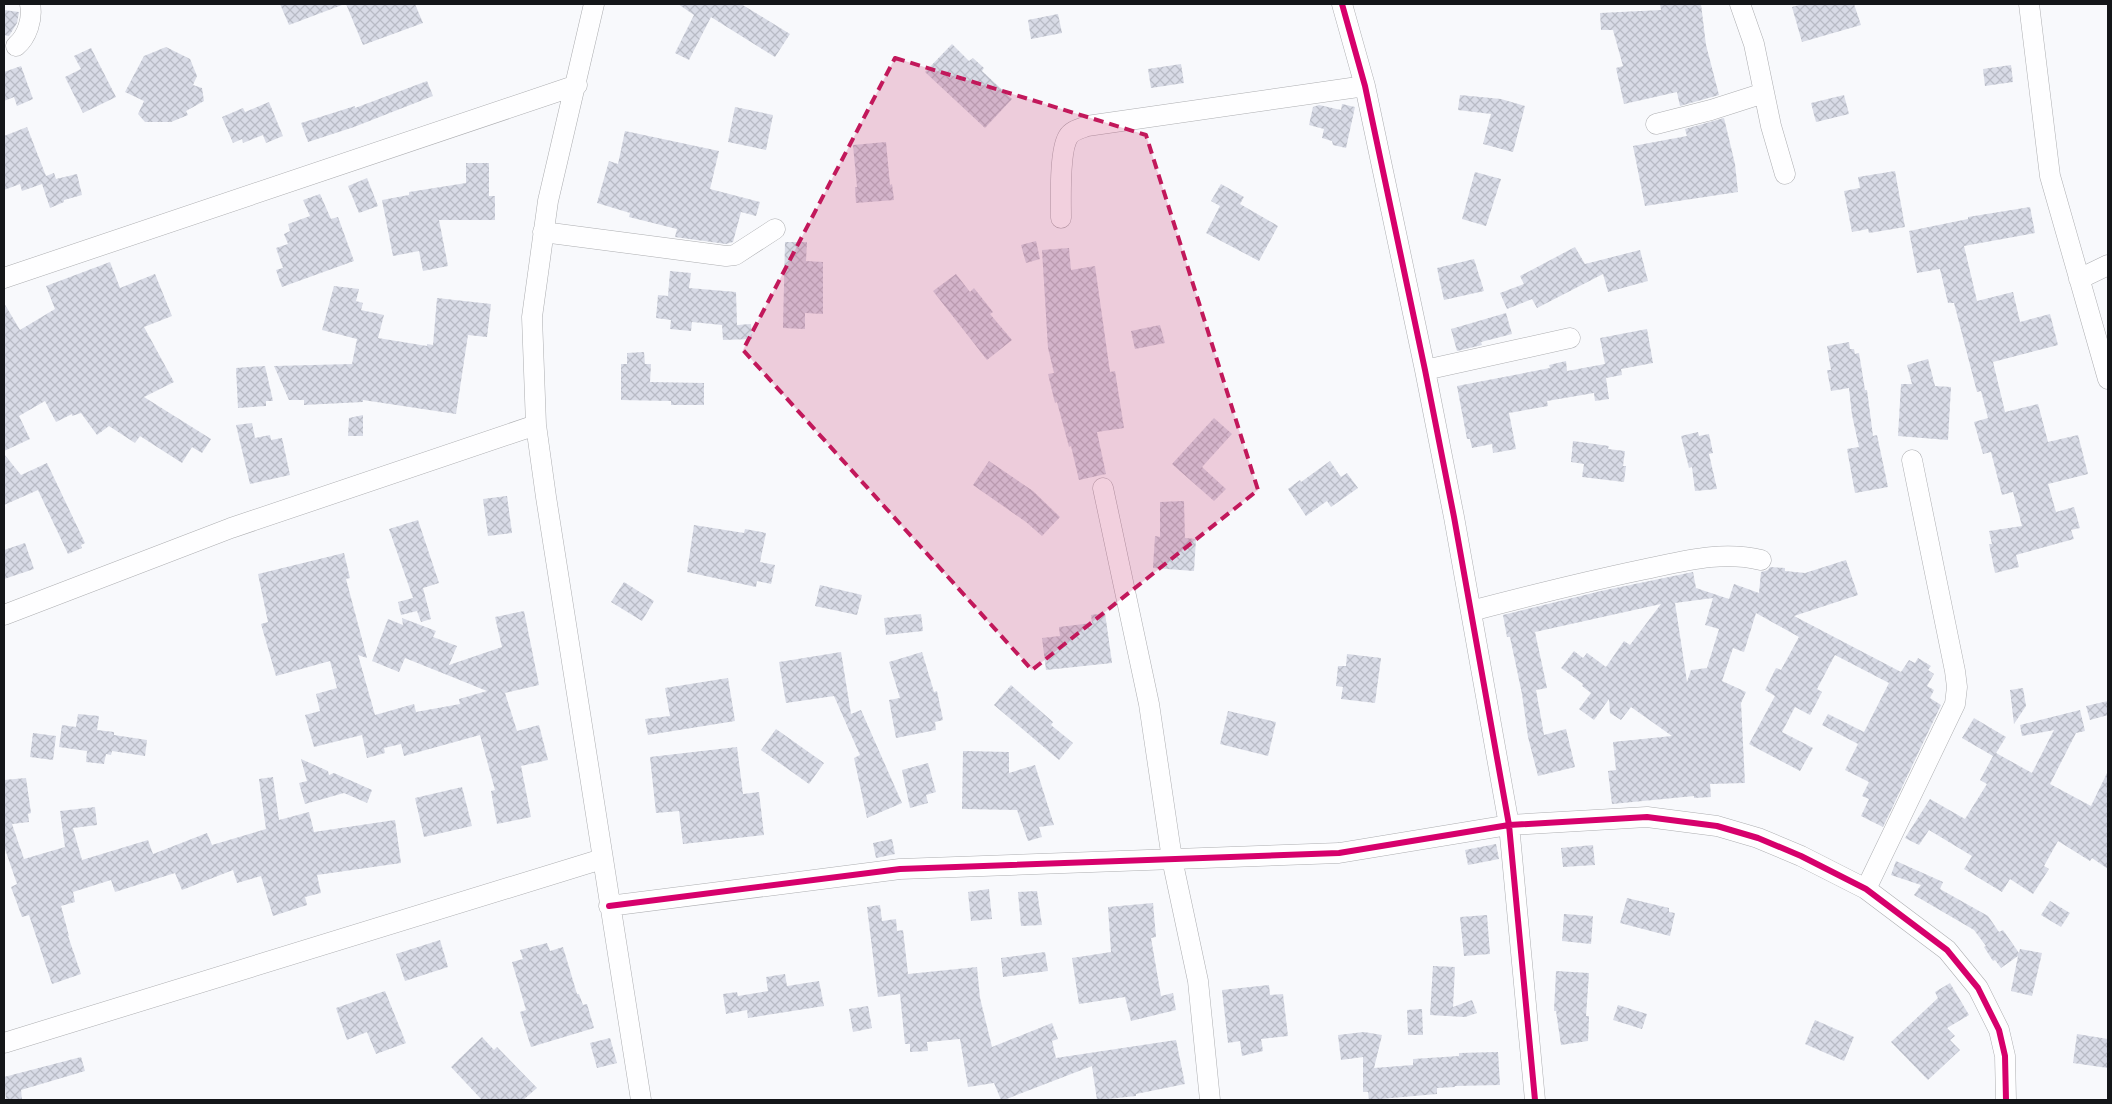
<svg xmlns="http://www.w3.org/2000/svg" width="2112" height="1104" font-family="'DejaVu Sans',sans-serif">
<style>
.building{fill:url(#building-cross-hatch);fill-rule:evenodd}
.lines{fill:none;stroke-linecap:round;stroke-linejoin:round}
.minor-casing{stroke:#adaeb1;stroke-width:21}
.minor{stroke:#fefeff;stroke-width:20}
.cycleway-casing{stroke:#fff;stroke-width:9}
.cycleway{stroke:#d6006c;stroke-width:6}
.marked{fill:#c2185b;fill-opacity:0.2;stroke:#c2185b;stroke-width:4;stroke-dasharray:10 6;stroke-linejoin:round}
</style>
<defs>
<pattern id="building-cross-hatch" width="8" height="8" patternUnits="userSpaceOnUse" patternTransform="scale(1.25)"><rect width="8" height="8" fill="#d8dbe6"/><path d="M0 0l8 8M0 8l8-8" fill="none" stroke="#b8bbc5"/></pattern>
</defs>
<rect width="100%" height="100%" fill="#f8f9fc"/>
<!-- building -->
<path class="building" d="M280,4H342V5L289,25Z
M346,4H415L423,23L363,45Z
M678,4H741L790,34L775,57L711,17L689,60L675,53L694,15Z
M1660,4H1701L1706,45L1719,95L1680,106L1677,92L1624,104L1616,68L1623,66L1613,30H1601L1600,13L1661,10Z
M1803,4H1854L1861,25L1802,42L1792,7Z
M4,10L19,12L17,23L9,36L4,35Z
M1058,14L1062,33L1031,39L1028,20Z
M952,44L969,61L973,58L984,68L982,71L1012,99L985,128L925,72Z
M166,47L190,59L197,76L193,85L202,88L204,101L186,111L188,115L171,122H145L138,114L144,101L125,92L144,56Z
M91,48L116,97L83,113L65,77L81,69L74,56Z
M1181,64L1184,83L1151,88L1148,69Z
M2011,65L2013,82L1985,86L1983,69Z
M21,66L33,99L17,106L14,97L4,101V72Z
M427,81L433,96L354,127L308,142L301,123L355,106V108Z
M1460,95L1501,99L1525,106L1513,152L1483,144L1491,114L1458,110Z
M1844,95L1849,114L1816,122L1811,103Z
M269,102L283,136L266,143L263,135L243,143L242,139L233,143L222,117L243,108L245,112Z
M1342,104L1355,107L1346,148L1333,145L1332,141L1322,138L1324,129L1309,125L1313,107L1319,105L1341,110Z
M735,107L773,115L766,150L728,142Z
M1724,118L1735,164L1738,192L1645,206L1633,146L1687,136L1685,129Z
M27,127L46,176L54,173L56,179L77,174L82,195L64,200V202L50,208L42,184L22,191L20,184L4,190V136Z
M625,131L719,151L710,189L760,202L756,216L741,212L733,242L726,244L675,237L677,229L629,217L630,213L597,203L609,161L618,164Z
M886,142L890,185L892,184L894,200L856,203L855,187H857L853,145Z
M466,163H489V196H495V220H439L448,266L423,271L419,251L393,256L382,200L409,195V192L466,183Z
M1895,171L1905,227L1869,233L1868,229L1852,232L1844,191L1860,188L1858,177Z
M1475,172L1501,179L1486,226L1462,219Z
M367,178L378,206L359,213L348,186Z
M1221,184L1244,197L1240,204L1278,226L1259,261L1206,233L1220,206L1211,201Z
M320,194L331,219L338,217L354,261L282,287L276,270L283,268L276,248L288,244L284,234L290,231L288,224L310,216L303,200Z
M2030,207L2035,233L1964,246L1977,301L2013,292L2020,322L2050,314L2058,345L1993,362L2005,412L2038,404L2048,442L2078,435L2088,474L2048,484L2056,512L2074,507L2080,528L2071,530L2074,539L2016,555L2019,567L1995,573L1989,544H1992L1989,531L2022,526L2013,492L2002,495L1991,452L1983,454L1974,422L1988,418L1981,391L1977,392L1954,303H1948L1940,269L1917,273L1909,231L1968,219V217Z
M1036,241L1040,259L1026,263L1021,245Z
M785,242H807L806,261L823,262V314L805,313V329L783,328Z
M1575,247L1585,264L1640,250L1648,281L1608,292L1603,274L1537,308L1532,299L1507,309L1500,293L1524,284L1520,276Z
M1069,248L1071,270L1095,266L1110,372L1115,371L1124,428L1097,432L1106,474L1079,480L1071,446L1069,447L1057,402L1055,403L1048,374L1054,373L1048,348L1042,250Z
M1474,259L1484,291L1444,300L1437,268Z
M110,262L120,288L155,274L172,316L144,327L174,382L144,397L211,439L202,453L192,447L182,463L140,436L135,443L109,426L97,435L81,413L72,416V414L56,422L45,401L19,416L30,439L4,451V303L20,330L55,309L46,286Z
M670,271L691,273L689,288L736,292L737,325L751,324L752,339L723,340L722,325L692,322L691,331L670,329L671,320L656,318L658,295L668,296Z
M956,274L970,292L974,288L993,312L990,314L1012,340L987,360L933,291Z
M334,286L359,289L356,301L363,303L361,310L384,315L378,338L427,346V344L433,345L437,298L491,304L487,337L468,335L456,414L363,400V402L304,405V400H289L274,366L352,364L357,339L322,330Z
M1506,313L1512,334L1481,342L1482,345L1457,351L1451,329Z
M1160,325L1165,343L1135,349L1131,331Z
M1647,329L1653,363L1621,369L1622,375L1606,378L1609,399L1595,401L1594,393L1547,401L1548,406L1509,413L1516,449L1493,453L1492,444L1472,448L1470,439H1467L1457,386L1550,368L1549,365L1566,361L1567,371L1605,364L1600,338Z
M1849,342L1850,349H1854L1855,354L1859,353L1865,390H1867L1873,436L1877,435L1888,487L1855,493L1847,449L1859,447L1852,415L1849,388L1831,391L1827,370H1831L1827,346Z
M644,352L645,364H651L650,382L704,383V405H671V401L621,400V364H627V353Z
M1928,359L1935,386L1951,387L1948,440L1898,436L1901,384H1912L1907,365Z
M265,366L273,401H266V406L238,408L236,368Z
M363,415V436H348L349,418Z
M1214,418L1232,434L1202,467L1226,489L1214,501L1172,464Z
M252,423L255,438L270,435L271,440L282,438L290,475L250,484L236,425Z
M1698,432L1699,436L1709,434L1713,453L1709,454L1717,489L1695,491L1692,467L1689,468L1681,436Z
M1573,441L1609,446L1608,449L1625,451L1623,466H1626L1624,482L1582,477L1584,464L1571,462Z
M4,454L21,475L47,463L85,543L81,545L82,548L68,554L38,490L4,505Z
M989,461L1033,491L1060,517L1042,536L1026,522L973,485Z
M1330,461L1341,477L1347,473L1358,488L1331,507L1327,501L1306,516L1288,489L1300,480L1301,482Z
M507,496L512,533L488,536L483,499Z
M1184,501L1185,538L1196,539L1194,571L1153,568L1155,536L1160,537V502Z
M418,520L439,583L423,588L431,619L421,622L417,611L401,615L398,602L413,598L389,529Z
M694,525L744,533L745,529L766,533L760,562L775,565L771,584L757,581L756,587L687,572Z
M25,543L34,569L4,579V550Z
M344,553L350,578L346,579L367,658L358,655L375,715L414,704L416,712L460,704L459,699L487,691L405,658L399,672L372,661L388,619L403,625L402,618L436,631L433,637L457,646L449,665L502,647L495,617L524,611L539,685L505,693L517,731L539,725L548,760L521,766L531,817L497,824L491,791L495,790L480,735L404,756L401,744L384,748L385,753L367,758L362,735L314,747L305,715L320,711L316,694L337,688L330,661L276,676L261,624L268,622L258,574Z
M1846,560L1858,595L1794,616L1901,672L1909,660L1915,663L1918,658L1931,666L1928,670L1934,674L1927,686L1934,690L1930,698L1941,705L1883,827L1861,816L1869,799L1862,796L1869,782L1845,770L1858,744L1822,725L1828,714L1864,732L1889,683L1835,655L1817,689L1822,692L1810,715L1795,707L1782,732L1813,748L1800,771L1749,744L1775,696L1765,690L1776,668L1781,670L1799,637L1756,613L1744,652L1733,648L1722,681L1746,692L1741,703L1745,783L1710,784L1711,797L1694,798V796L1612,804L1608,771L1616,770L1613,742L1672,736L1631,707L1621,720L1610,713L1609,699L1594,720L1579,709L1591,693L1582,686L1583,684L1561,668L1574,651L1583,658L1587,653L1606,667L1624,641L1630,645L1661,604L1535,632L1547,688L1536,690L1544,735L1566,729L1575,767L1538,776L1528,737L1522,694L1510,637H1507L1503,615L1601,591L1693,572L1696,588L1729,599L1734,584L1759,593L1761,572L1768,570L1770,567L1785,568V571L1805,573ZM1713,598L1705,625L1719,629L1707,668L1691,670L1687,682L1675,603Z
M624,582L654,601L642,621L611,602Z
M820,585L862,595L857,615L815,606Z
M1105,613L1112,663L1046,670L1042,638L1060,636L1059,627L1092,623L1091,615Z
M921,614L923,631L886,635L884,618Z
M841,652L851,714L861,710L902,803L867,818L854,758L860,755L834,696L786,703L779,662Z
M922,652L934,692L937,691L943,720L935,722L936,730L896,738L889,700L900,698L889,662Z
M1347,654L1381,658L1375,703L1341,699L1343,687L1336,686L1338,666H1346Z
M728,678L735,721L648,735L645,719L670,716L665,688Z
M1011,685L1053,722L1051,725L1073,743L1059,760L994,705Z
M2023,688L2026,706L2014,724L2010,690Z
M2108,701V715L2090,720L2086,706Z
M2080,710L2085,731L2076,733L2050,784L2091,806L2108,771V869L2092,858L2090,861L2058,841L2044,866L2049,869L2033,894L2010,879L2002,892L1964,869L1972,856L1929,830L1919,845L1905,838L1930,799L1965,819L1987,784L1980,780L1993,756L1962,738L1974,718L2006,737L1996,753L2032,773L2054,730L2022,736L2020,725Z
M1228,711L1276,722L1268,756L1220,744Z
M78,714L99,716L97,730L114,732V735L147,740L145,756L112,751L111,755L106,754L104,764L86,762L87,751L59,747L62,725L76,727Z
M776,729L824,763L809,784L761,750Z
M33,733L56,736L53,760L30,757Z
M737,747L743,794L759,792L764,835L683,844L679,811L656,813L650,757Z
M963,751L1009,752V773L1035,765L1054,825L1039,827L1042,837L1028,841L1017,810L962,809Z
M301,759L328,771L329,775L334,773L372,790L367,803L344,793L305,804L299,783L307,781Z
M928,763L936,792L926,795L928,803L910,808L902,770Z
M273,777L279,820L309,812L314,832L395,820L401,863L317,875L321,893L305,897L307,905L273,916L261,876L237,883L233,870L182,890L175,873L115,892L111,880L73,892L75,902L61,906L69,936H68L81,974L52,984L29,915L22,917L11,887L17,884L4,846V780L26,778L31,813L28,814L29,822L12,824L24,859L65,847L60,811L95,807L97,825L73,828L82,860L148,840L153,854L207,833L212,845L266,829L259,779Z
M462,787L472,826L424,837L415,798Z
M892,839L895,854L876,858L873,843Z
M1496,844L1499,859L1468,865L1465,850Z
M1593,845L1595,865L1563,867L1561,848Z
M1896,861L1943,882L1940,889L1988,916L1999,932L2003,930L2019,953L2020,949L2042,953L2032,996L2011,991L2018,956L2001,968L1995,960L1993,961L1984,947L1986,946L1974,930L1914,895L1921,885L1891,875Z
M989,889L992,919L971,921L968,892Z
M1037,891L1042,925L1021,926L1018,892Z
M1627,898L1669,908V912L1675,913L1670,936L1620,923Z
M2050,901L2070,913L2061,927L2041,915Z
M1153,903L1156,937L1151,938L1161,996L1173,993L1176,1010L1131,1021L1125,997L1079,1004L1072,958L1111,952L1108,907Z
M880,905L882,921L896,919L897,931L903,930L908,974L977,967L980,998L992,1047L1052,1023L1058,1039L1052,1041L1056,1058L1176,1040L1185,1084L1136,1094V1096L1097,1100L1092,1066L1004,1100H1001L994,1083L968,1087L960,1039L927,1042L928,1051L910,1052V1044H905L900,994L878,997L867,907Z
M1564,914L1593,916L1591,944L1562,941Z
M1487,915L1490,954L1464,956L1460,917Z
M440,940L448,967L405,981L396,954Z
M547,943L550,951L563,947L577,994H579L583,1005L587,1004L594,1028L531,1047L520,1012L526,1010L512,962L523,959L520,950Z
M1045,952L1048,971L1003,977L1001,958Z
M1433,966L1455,967L1453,1007L1472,1000L1477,1013L1465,1017L1430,1015Z
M1556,971L1589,973L1586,1016H1589L1588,1041L1561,1045L1556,1011H1554Z
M785,974L787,986L819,981L824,1006L748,1018L747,1010L726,1014L723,994L737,992L738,996L768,991L766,977Z
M1950,983L1969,1015L1947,1028L1955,1036L1950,1040L1960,1050L1928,1080L1891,1042L1938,998L1935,992Z
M1269,985L1270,995L1283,994L1288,1036L1261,1039L1263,1051L1242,1056L1240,1041L1228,1043L1222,990Z
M385,991L406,1043L376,1054L367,1032L347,1040L336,1008Z
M1618,1005L1647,1014L1642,1029L1613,1020Z
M868,1006L872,1028L853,1032L849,1009Z
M1422,1009L1423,1035H1408L1407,1010Z
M1815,1020L1854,1037L1844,1061L1805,1044Z
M1364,1032L1382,1035L1374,1068L1413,1065V1059L1459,1056V1053L1498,1052L1500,1085L1455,1086V1087L1437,1088V1094L1369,1100L1368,1092H1363V1057L1341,1060L1338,1035Z
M2077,1034L2108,1039V1068L2073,1063Z
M482,1037L494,1050L497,1047L537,1088L523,1100H482L451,1067Z
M610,1038L617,1063L597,1068L590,1043Z
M81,1057L85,1071L21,1090L22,1100H6L4,1077Z"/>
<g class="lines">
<defs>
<path id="minor" d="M594,4L548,201L532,317L536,425L546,497L641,1100
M1342,4L1365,86L1425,370L1454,517L1509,825L1535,1100
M1740,4L1754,44L1771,126L1785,174
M2029,4L2050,176L2108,379
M16,46C27,37 33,19 30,4
M1656,124L1711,110L1764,93
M1061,218C1061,200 1059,152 1068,137C1072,130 1080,129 1087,126L1365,86
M543,232L726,256L735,255L775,229
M4,278L577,85
M2079,279L2108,265
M1425,370L1570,338
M1103,488L1149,704L1172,859L1198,981L1210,1100
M1471,611C1528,596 1584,582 1641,570C1681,562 1720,550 1761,560
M4,615L231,528L536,425
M1866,889L1955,704L1957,687L1955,671L1912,460
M609,906L900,869L1339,853L1509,825L1647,817L1717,826L1758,838L1801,856L1866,889L1947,950L1978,988L1999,1030L2005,1056L2006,1100
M4,1043L602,859"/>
</defs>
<!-- minor casing -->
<use href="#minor" class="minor-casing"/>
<!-- minor -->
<use href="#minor" class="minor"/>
<defs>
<path id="cycleway" d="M1342,4L1365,86L1425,370L1454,517L1509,825L1535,1100
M609,906L900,869L1339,853L1509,825L1647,817L1717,826L1758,838L1801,856L1866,889L1947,950L1978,988L1999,1030L2005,1056L2006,1100"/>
</defs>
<!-- cycleway casing -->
<use href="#cycleway" class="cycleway-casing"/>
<!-- cycleway -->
<use href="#cycleway" class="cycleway"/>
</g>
<!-- marked area -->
<path class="marked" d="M895,58L1146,135L1258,490L1032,670L743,350Z"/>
<!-- border -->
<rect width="2112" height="1104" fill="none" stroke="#141619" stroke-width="10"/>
</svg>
